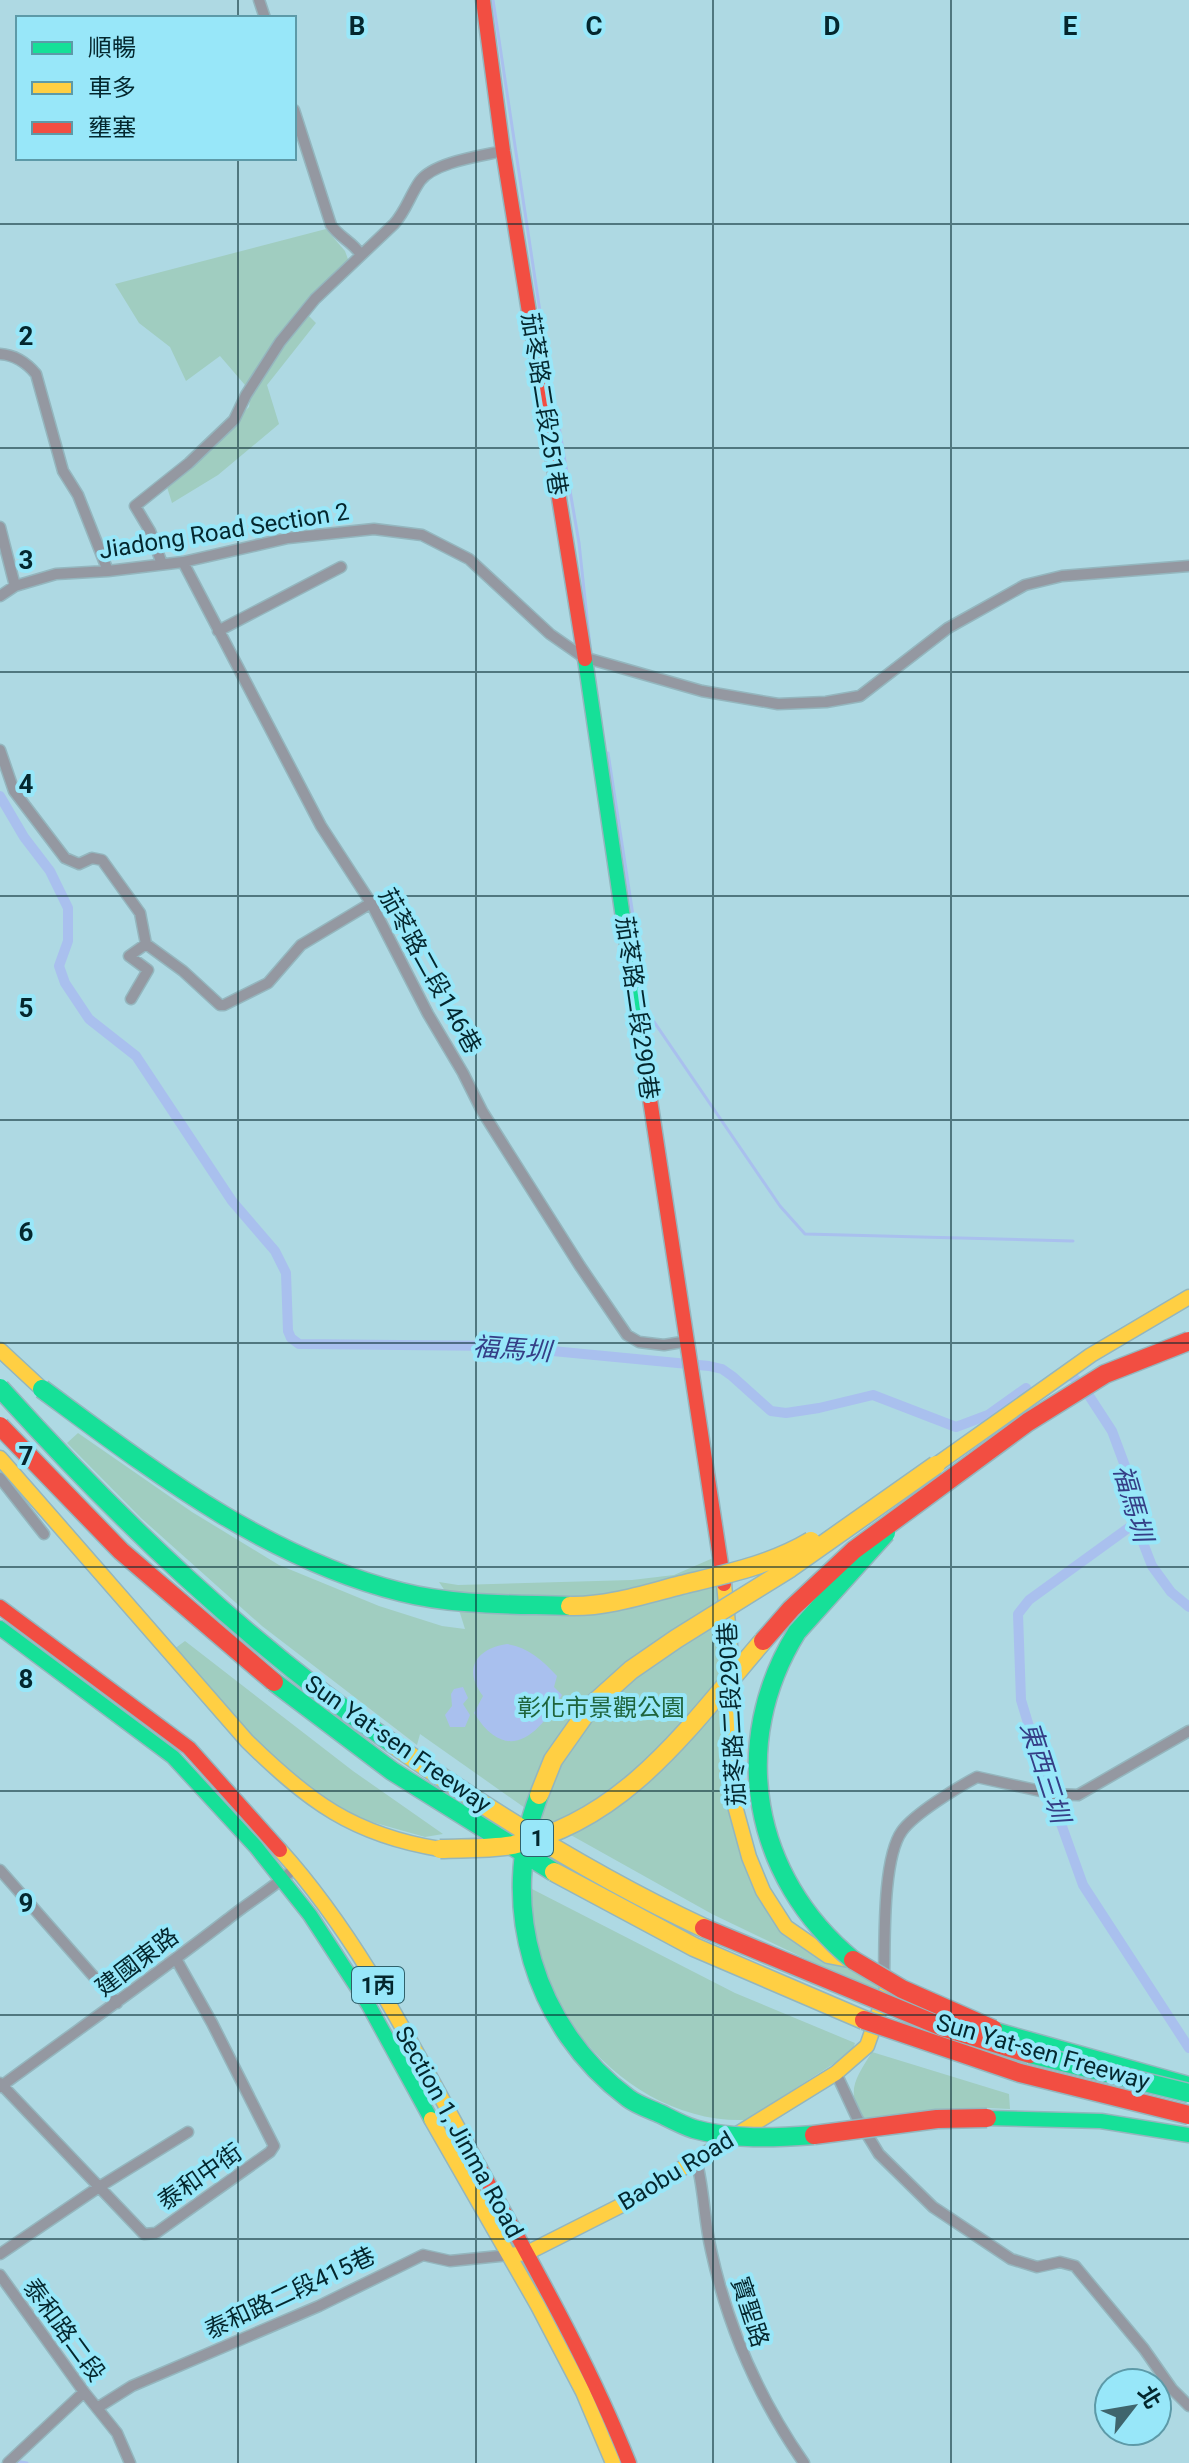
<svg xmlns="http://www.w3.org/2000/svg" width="1189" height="2463" font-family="Roboto,'Noto Sans TC',sans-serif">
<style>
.green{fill:#a0cdc0}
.water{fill:#a9c0ee}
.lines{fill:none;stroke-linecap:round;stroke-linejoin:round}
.stream{stroke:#a9c0ee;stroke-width:3}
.canal{stroke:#a9c0ee;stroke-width:10}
.street-casing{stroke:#94b6be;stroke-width:13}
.fast-casing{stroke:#94b6be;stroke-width:17}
.slow-casing{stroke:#94b6be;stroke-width:17}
.jam-casing{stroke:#94b6be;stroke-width:17}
.street{stroke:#9498a1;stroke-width:10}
.fast{stroke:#16e098;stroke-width:14}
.slow{stroke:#ffcf43;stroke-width:14}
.jam{stroke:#f24e42;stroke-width:14}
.fast-bridge-casing{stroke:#94b6be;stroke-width:21;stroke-linecap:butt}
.slow-bridge-casing{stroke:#94b6be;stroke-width:21;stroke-linecap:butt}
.jam-bridge-casing{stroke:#94b6be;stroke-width:21;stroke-linecap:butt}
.fast-bridge{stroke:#16e098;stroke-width:18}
.slow-bridge{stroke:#ffcf43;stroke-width:18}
.jam-bridge{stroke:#f24e42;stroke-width:18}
.grid{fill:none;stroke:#04272e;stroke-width:2;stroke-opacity:0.55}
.labels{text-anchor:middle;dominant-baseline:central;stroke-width:8;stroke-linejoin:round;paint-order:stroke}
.shield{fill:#98e7f9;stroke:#30616b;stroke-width:2}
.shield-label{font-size:22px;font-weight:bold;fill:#04272e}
.street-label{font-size:24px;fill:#04272e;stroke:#98e7f9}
.park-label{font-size:24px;fill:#1f653d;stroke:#98e7f9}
.water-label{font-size:26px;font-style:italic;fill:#353e86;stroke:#98e7f9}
.grid-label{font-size:26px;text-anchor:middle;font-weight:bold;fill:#04272e;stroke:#98e7f9;stroke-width:8;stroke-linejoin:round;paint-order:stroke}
</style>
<rect width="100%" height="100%" fill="#aed9e3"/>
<!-- green -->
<path class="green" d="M326,229L345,251L349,262L307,314L316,323L267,385L279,424L218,475L172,503L167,487L249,407L251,392L220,356L186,381L170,347L139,323L115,284Z
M78,1433L192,1512L279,1565L379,1606L442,1626L465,1629L460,1613L439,1582L458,1585L632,1580L674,1575L720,1555L729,1794L783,1923L882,1988L875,1992L712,1914L535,1815L420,1734L417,1745L262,1626L141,1518L67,1443Z
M185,1641L353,1771L443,1834L425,1837L340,1813L284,1771L170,1652Z
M532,1889L735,1993L855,2043L852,2052L746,2120C628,2124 524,2004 532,1889Z
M872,2052L1009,2094L1010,2109L989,2108L865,2120C844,2092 856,2078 872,2052Z"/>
<!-- water -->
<path class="water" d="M507,1644C529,1648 541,1659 557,1676L554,1687L562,1695C539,1735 507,1766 474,1713L483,1696C463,1670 475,1649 507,1644Z
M463,1687L468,1698L463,1704L470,1715L465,1727H450L445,1715L452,1706L451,1694L454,1689Z"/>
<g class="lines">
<!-- stream -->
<path class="stream" d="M493,0L545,345L579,543L590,646
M608,753L648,1013L780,1206L805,1234L1073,1241
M15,2461L27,2463"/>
<!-- canal -->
<path class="canal" d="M0,796L24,837L50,871L68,908V941L59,966L65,983L89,1019L136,1056L232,1201L275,1251L286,1273L288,1331L291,1338L299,1344L501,1346L709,1366L722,1369L732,1376L771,1411L786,1413L819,1408L873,1395L956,1427L988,1415L1026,1388
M1064,1372L1070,1374L1084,1388L1112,1431L1131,1482L1140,1535L1152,1566L1171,1592L1189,1607
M1138,1521L1029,1600L1018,1614L1021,1700L1045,1779L1083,1885L1189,2048"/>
<defs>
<path id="street" d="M259,0L265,18
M294,110L331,225C339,237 353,242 361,255
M0,354C15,355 26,362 36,374L63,471L78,495L108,571
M0,527L15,586
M183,562L321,826L371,903L428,1014L463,1073L482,1111L580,1266L627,1335L639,1342L664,1345L688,1341
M162,564L150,531L135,506L189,463L234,420L246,395L280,342L315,299L394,224C406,211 410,195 420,181C434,162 481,156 503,151
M0,596L15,586L56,574L108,571L183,562L288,538L374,529L422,535L469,559L550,634L583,657L702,691L778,704L826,702L860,696L948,628L1025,585L1062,576L1189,566
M218,631L341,567
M0,750L14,791L65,858L79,864L92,858L102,860L140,913L146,944L129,956L148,970L131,999
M146,944L183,971L220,1005H224L268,983L301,945L371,903
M0,1478L44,1534
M0,1870L117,2003
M884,1978C885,1943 882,1859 902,1831C914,1814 958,1787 977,1777L1054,1794L1078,1795L1189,1731
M836,2073L857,2118L879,2154L933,2207L1011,2259L1037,2267L1060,2262L1075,2266L1144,2349L1172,2389L1189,2406
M0,2083L144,2234L156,2233L270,2152L274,2146L212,2023L176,1959
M0,2087C76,2031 153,1977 228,1919C250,1901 275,1887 296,1867
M696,2159C704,2188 704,2220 711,2250C728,2329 758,2397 804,2463
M0,2254L99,2187L188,2132
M0,2275L84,2392L117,2433L130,2463
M97,2408L132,2386L319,2306L423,2255L450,2261L510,2255
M8,2463L84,2392"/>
<path id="fast" d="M585,659L642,1047
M0,1628L173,1757L256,1847L310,1915L368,2004L431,2119
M993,2029L1189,2084
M987,2118L1101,2121L1189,2135"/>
<path id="slow" d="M0,1350L42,1389
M0,1458L247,1741C308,1801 353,1835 440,1849
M936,1465L1091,1355L1189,1297
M724,1584L730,1644L732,1795L749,1857L763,1891L786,1927L828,1956L854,1961
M280,1850C363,1942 420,2061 480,2168
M431,2119L538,2306L583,2392L613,2463
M510,2255L527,2253L626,2203L836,2073L867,2046L889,1983L883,1977"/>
<path id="jam" d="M483,0L503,151L585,659
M642,1047L724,1584
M0,1607L189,1748L280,1850
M480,2168C533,2265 588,2360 629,2463"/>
</defs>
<!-- street casing -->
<use href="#street" class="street-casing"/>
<!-- fast casing -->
<use href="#fast" class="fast-casing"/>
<!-- slow casing -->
<use href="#slow" class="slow-casing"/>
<!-- jam casing -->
<use href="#jam" class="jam-casing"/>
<!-- street -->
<use href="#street" class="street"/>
<!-- fast -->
<use href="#fast" class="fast"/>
<!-- slow -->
<use href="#slow" class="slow"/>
<!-- jam -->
<use href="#jam" class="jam"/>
<defs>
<path id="fast-bridge" d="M0,1388C119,1520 247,1643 393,1744
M42,1389C152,1470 265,1558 401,1592C456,1606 514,1604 570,1606
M274,1682L392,1771L554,1872
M539,1795C497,1904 534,2028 628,2098C637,2105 650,2109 661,2114C671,2119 682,2125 694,2129C733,2140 774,2138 814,2135
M853,1960C752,1877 728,1743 797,1632L886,1533
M1030,2054L1189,2093"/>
<path id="slow-bridge" d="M570,1606C607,1607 646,1594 681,1585C726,1574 771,1565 811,1541
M393,1744C492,1813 595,1877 704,1928
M539,1795L553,1760L591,1706L631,1670L676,1639L790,1568L936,1465
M440,1849C464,1848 490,1849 513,1845C627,1820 692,1723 763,1641
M554,1872L694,1947L864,2020"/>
<path id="jam-bridge" d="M0,1426L121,1551L274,1682
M763,1641L791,1609L854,1550L1028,1422L1105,1374L1189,1341
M704,1928L945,2028L1030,2054
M853,1960L902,1989L993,2029
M864,2020L1020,2073L1189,2115
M814,2135L937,2119L987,2118"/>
</defs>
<!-- fast-bridge casing -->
<use href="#fast-bridge" class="fast-bridge-casing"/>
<!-- slow-bridge casing -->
<use href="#slow-bridge" class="slow-bridge-casing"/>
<!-- jam-bridge casing -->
<use href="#jam-bridge" class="jam-bridge-casing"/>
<!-- fast-bridge -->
<use href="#fast-bridge" class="fast-bridge"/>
<!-- slow-bridge -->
<use href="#slow-bridge" class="slow-bridge"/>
<!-- jam-bridge -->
<use href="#jam-bridge" class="jam-bridge"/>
</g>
<!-- grid -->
<path class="grid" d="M238,0V18M476,0V2463M713,0V2463M951,0V2463M238,158V2463M0,224H1189M0,448H1189M0,672H1189M0,896H1189M0,1120H1189M0,1343H1189M0,1567H1189M0,1791H1189M0,2015H1189M0,2239H1189"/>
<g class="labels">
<!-- shield labels -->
<g class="shield">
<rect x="521" y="1820" width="32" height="36" rx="6"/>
<rect x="352" y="1967" width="52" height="36" rx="6"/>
</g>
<g class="shield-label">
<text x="537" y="1838">1</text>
<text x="378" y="1985">1丙</text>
</g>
<!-- street labels -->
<g class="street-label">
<text transform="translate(544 404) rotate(81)">茄苳路二段251巷</text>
<text transform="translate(224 531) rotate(-9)">Jiadong Road Section 2</text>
<text transform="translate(430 971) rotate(61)">茄苳路二段146巷</text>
<text transform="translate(637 1008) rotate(82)">茄苳路二段290巷</text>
<text transform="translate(732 1714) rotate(-93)">茄苳路二段290巷</text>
<text transform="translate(398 1744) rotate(35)">Sun Yat-sen Freeway</text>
<text transform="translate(137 1962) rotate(-37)">建國東路</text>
<text transform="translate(1043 2052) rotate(16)">Sun Yat-sen Freeway</text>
<text transform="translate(459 2132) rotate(61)">Section 1, Jinma Road</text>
<text transform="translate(676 2171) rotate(-31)">Baobu Road</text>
<text transform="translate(200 2177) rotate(-35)">泰和中街</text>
<text transform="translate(290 2293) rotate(-25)">泰和路二段415巷</text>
<text transform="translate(750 2312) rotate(72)">寶聖路</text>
<text transform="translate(64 2330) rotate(54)">泰和路二段</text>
</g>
<!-- park labels -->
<g class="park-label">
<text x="601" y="1708">彰化市景觀公園</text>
</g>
<!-- water labels -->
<g class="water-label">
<text transform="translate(512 1349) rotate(4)">福馬圳</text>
<text transform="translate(1133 1503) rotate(74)">福馬圳</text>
<text transform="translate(1045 1772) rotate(72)">東西三圳</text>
</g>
</g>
<g class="grid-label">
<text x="357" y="35">B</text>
<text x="594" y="35">C</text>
<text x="832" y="35">D</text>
<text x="1070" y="35">E</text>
<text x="26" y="345">2</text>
<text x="26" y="569">3</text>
<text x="26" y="793">4</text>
<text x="26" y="1017">5</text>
<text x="26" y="1241">6</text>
<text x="26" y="1465">7</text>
<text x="26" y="1688">8</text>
<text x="26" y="1912">9</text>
</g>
<!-- legend -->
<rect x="16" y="16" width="280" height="144" fill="#98e7f9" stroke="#5d9aa8" stroke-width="2"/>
<rect x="32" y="42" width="40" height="12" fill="#16e098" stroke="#5d9aa8" stroke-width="2"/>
<text x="88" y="56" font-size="24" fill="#04272e">順暢</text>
<rect x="32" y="82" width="40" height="12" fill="#ffcf43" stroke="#5d9aa8" stroke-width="2"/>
<text x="88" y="96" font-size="24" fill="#04272e">車多</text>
<rect x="32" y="122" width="40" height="12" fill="#f24e42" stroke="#5d9aa8" stroke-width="2"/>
<text x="88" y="136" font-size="24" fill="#04272e">壅塞</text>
<!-- north arrow -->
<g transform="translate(1133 2407) rotate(59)"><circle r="38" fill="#98e7f9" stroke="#5d9aa8" stroke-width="2"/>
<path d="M0-6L14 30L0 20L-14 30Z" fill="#3f656d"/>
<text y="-12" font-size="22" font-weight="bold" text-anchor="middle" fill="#04272e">北</text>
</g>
</svg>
